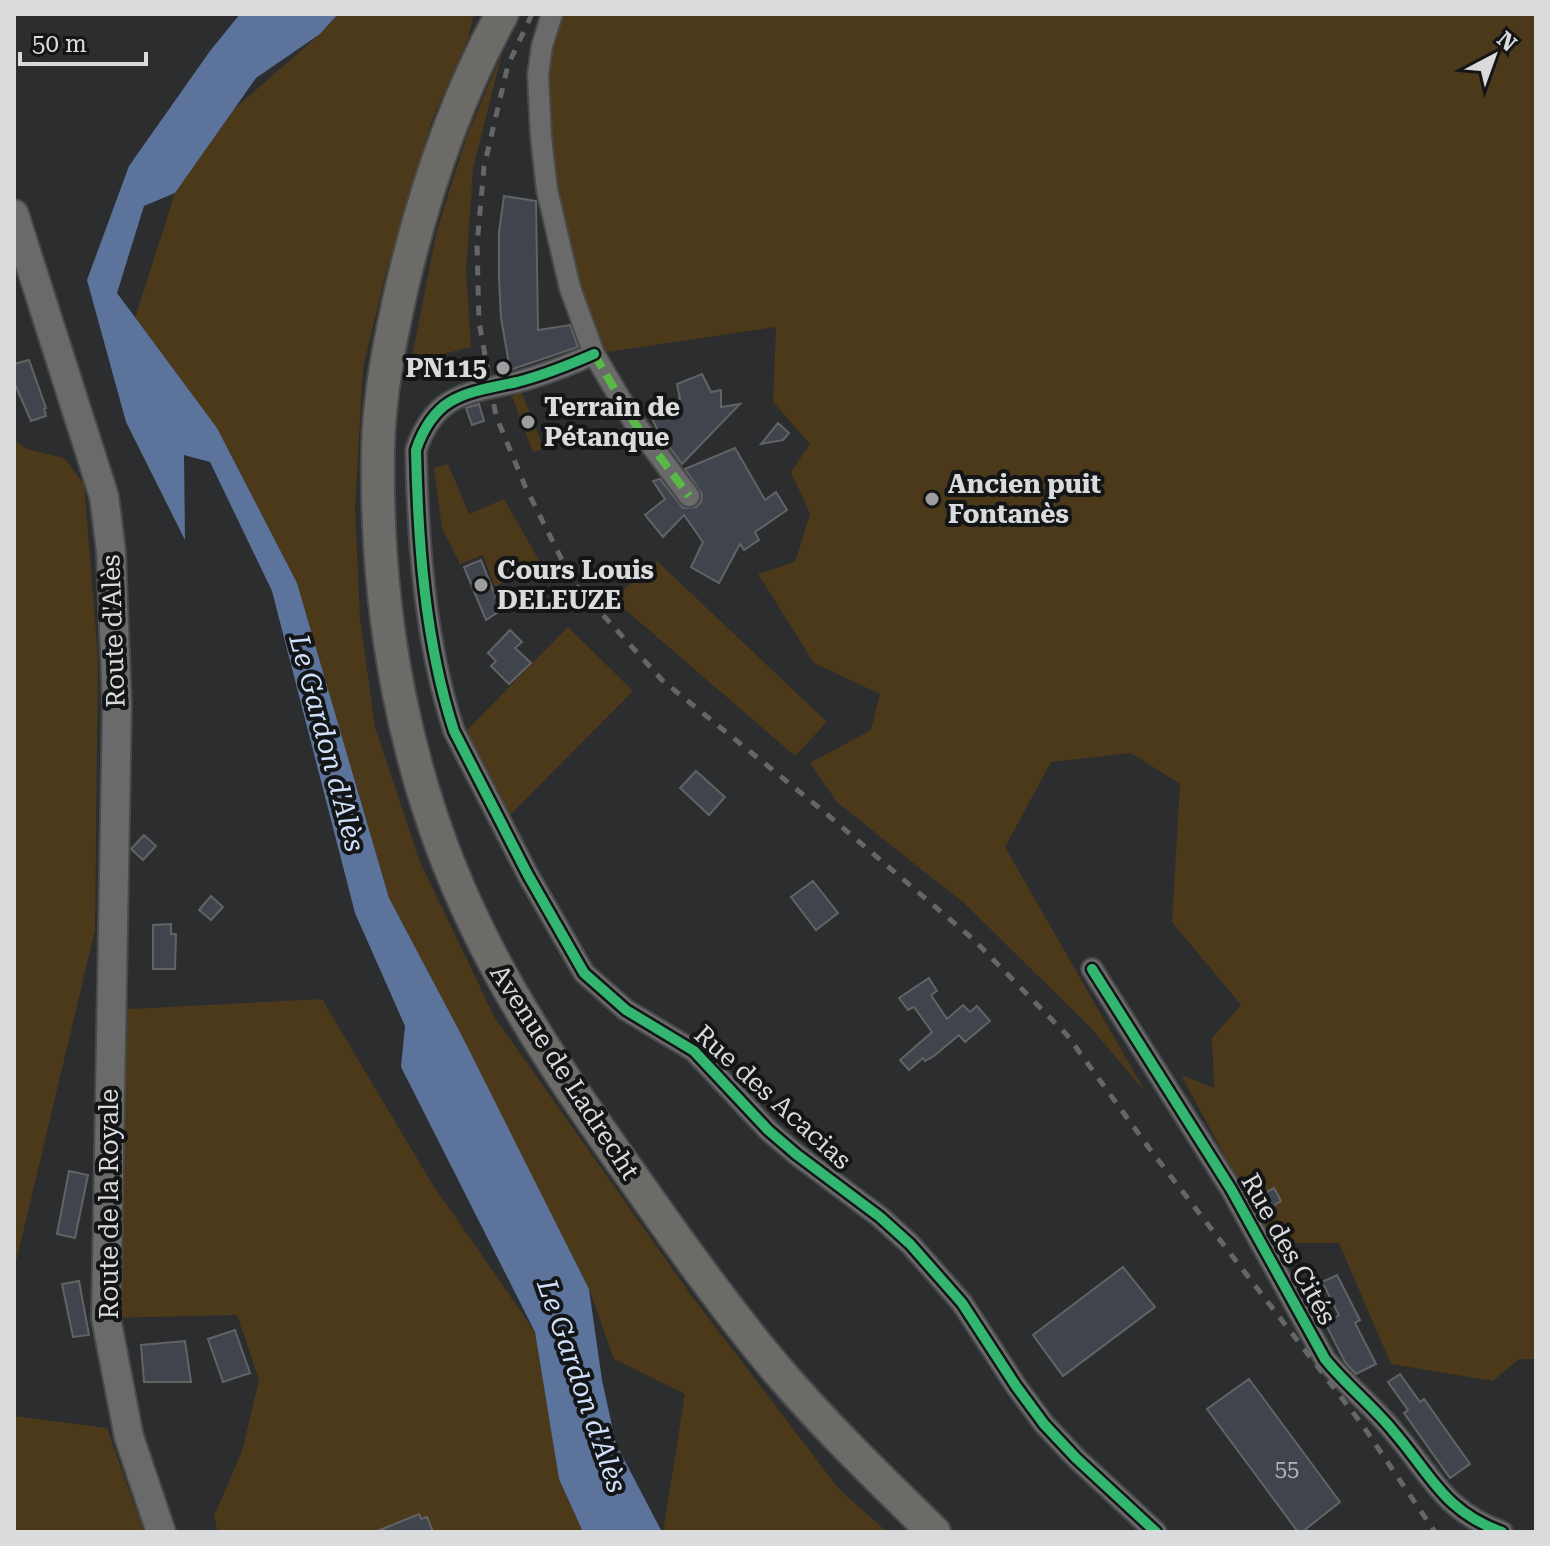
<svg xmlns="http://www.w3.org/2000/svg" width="1550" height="1546" font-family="'Roboto Serif',serif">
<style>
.green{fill:#4c391a}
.water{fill:#5c739b}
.building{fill:#3f444d;stroke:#626364;stroke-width:2}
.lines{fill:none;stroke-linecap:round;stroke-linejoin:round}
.minor-casing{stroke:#48494a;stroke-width:24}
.secondary-casing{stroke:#48494a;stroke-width:32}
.primary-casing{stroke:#48494a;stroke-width:36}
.minor{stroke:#6a6a6b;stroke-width:20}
.secondary{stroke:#6a6a6b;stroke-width:28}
.primary{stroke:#6d6b67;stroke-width:32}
.rail{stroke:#656667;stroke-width:5;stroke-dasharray:10 10;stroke-linecap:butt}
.quiet{stroke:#58b947;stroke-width:8;stroke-dasharray:16 8;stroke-linecap:butt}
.cycleway-casing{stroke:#141516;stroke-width:15}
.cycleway{stroke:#33b770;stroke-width:10}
.poi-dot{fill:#9d9ea0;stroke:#141516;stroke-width:3}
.labels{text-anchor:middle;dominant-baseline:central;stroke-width:8;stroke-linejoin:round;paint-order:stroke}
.number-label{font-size:22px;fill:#b3b5b9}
.poi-label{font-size:26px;font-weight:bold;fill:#dadbdd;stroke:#141516;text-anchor:start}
.street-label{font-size:26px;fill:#dadbdd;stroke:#141516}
.water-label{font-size:28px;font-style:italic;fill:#d0e0fb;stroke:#141516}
</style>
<rect width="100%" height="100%" fill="#2c2d2f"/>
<!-- green -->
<path class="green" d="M338,14H474L468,39L432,120L385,277L363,368L355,508L360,619L375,727L420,862L495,1018L691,1295L839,1489L887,1532H663L685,1394L614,1359L589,1289L462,1036L389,898L297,583L217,428L135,318L175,193L233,110L320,34Z
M549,14H1536V1359H1519L1493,1381L1391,1364L1339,1243H1272L1181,1075L1214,1088L1212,1038L1241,1005L1172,922L1180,784L1131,753L1051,762L1005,847L1146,1093L1092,1029L965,904L837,802L810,763L871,730L880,694L814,663L758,574L795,562L810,514L791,472L810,444L773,402L776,327L594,354L528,67L539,30Z
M502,53L473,169L466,271L471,347L411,362L437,230L466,138Z
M521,391L544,449L533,452L512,396Z
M14,440L27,449L64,458L84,484L98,658L95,930L16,1262L14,1416L107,1428L144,1532H14Z
M448,464L469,514L504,499L540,562L495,587L483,555L460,564L442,528L434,468Z
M657,561L827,722L795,756L613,599Z
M568,627L633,691L510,815L467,730Z
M322,999L431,1182L535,1332L559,1479L583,1532H218L214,1516L242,1451L259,1380L237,1315L106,1318L111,1010Z"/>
<!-- water -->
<path class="water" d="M240,14H338L320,34L256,78L175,193L144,206L117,293L217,428L297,583L389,898L462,1036L589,1289L602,1380L616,1444L662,1532H583L559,1479L535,1332L401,1067L405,1026L355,913L272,591L210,462L184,455L185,540L126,422L87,280L129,166L210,51Z"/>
<!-- building -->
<path class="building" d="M504,196L536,201L538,330L570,325L578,347L510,370L501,318L499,278V232Z
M29,360L46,408L44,409L46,416L31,421L14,382V364Z
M702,374L711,392L721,390V407L740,404L682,464L659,433L646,406L680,399L677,384Z
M479,404L484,421L472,425L466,408Z
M778,423L789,433L783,440L761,444Z
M735,448L765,500L776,492L787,510L755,532L759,540L744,550L740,544L719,583L691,567L703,542L684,515L663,537L645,515L665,499L653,481L660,479L683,508L696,507L701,502L702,494L685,469Z
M481,560L501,610L486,620L464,567Z
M510,630L522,642L515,648L531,663L509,684L491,666L496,661L488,653Z
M696,771L725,797L709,815L680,788Z
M144,835L156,846L143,860L131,849Z
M813,881L838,913L816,930L791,897Z
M211,896L223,907L211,920L199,910Z
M171,924V934H176L175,969H153V925Z
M929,978L937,991L931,995L947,1019L963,1005L970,1012L977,1006L990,1021L965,1042L959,1035L934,1056L925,1061L923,1058L909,1070L900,1060L932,1032L914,1007L908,1010L899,998Z
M69,1171L88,1175L75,1238L57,1234Z
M1274,1188L1281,1201L1270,1208L1261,1195Z
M1123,1267L1155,1307L1063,1376L1033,1335Z
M1337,1275L1360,1320L1355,1323L1376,1364L1356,1374L1345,1362L1325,1323L1339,1315L1322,1282Z
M79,1281L89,1335L73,1337L62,1284Z
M235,1330L250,1373L223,1382L208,1339Z
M185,1341L191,1382H144L141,1345Z
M1400,1374L1420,1402L1424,1399L1470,1464L1450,1478L1404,1413L1408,1410L1388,1382Z
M1249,1379L1340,1502L1302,1532H1298L1207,1409Z
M419,1514L421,1519L427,1517L433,1532H375Z"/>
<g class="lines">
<defs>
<path id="minor" d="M552,14L542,46L538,75L541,137L547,190L570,288L594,354L634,422L689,496
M594,354C569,365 544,375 517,382C467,393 435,394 416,450C418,544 425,642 454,731L528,875L584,973L626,1010L694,1051L768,1130L796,1154L880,1217L910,1244L962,1303L1016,1386L1044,1424L1076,1458L1156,1532
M1092,969L1231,1189L1325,1359C1347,1386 1373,1406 1394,1432C1432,1476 1444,1511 1502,1532"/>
<path id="secondary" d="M14,214L104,496L111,551L117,705L106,1318L129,1437L161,1532"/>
<path id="primary" d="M502,14C455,100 424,192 402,287C390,340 379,395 378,449C375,612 404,777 475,924C520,1018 579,1102 639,1186C683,1249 729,1313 779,1372C827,1428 881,1480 934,1532"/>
</defs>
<!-- minor casing -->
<use href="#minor" class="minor-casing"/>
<!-- secondary casing -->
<use href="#secondary" class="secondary-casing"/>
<!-- primary casing -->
<use href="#primary" class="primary-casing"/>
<!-- minor -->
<use href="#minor" class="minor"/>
<!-- secondary -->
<use href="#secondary" class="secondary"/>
<!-- primary -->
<use href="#primary" class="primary"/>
<!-- rail -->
<path class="rail" d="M532,14L508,65L484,167L477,245L479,322L496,416L525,486L573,582L662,680L822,810L973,939L1067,1035L1149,1148L1361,1423L1435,1532"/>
<!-- quiet -->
<path class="quiet" d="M594,354L634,422L689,496"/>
<defs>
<path id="cycleway" d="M594,354C569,365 544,375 517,382C467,393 435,394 416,450C418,544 425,642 454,731L528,875L584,973L626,1010L694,1051L768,1130L796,1154L880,1217L910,1244L962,1303L1016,1386L1044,1424L1076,1458L1156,1532
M1092,969L1231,1189L1325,1359C1347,1386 1373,1406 1394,1432C1432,1476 1444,1511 1502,1532"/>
</defs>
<!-- cycleway casing -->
<use href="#cycleway" class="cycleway-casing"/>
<!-- cycleway -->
<use href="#cycleway" class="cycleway"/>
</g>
<!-- markers -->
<g class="poi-dot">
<circle cx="503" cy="368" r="8"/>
<circle cx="528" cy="422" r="8"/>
<circle cx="932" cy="499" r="8"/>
<circle cx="481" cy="585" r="8"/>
</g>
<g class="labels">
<!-- number labels -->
<g class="number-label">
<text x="1287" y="1468">55</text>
</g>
<!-- poi labels -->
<g class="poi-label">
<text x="487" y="368" text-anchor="end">PN115</text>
<text x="544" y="407">Terrain de<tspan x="544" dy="30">Pétanque</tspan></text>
<text x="948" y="484">Ancien puit<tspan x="948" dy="30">Fontanès</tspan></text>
<text x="497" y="570">Cours Louis<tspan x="497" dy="30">DELEUZE</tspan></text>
</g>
<!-- street labels -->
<g class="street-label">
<text transform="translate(113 631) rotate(-92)">Route d'Alès</text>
<text transform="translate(565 1072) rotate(57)">Avenue de Ladrecht</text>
<text transform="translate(773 1097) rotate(42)">Rue des Acacias</text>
<text transform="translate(109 1204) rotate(-90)">Route de la Royale</text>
<text transform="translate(1289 1249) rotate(61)">Rue des Cités</text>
</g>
<!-- water labels -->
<g class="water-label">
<text transform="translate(327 743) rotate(75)">Le Gardon d'Alès</text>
<text transform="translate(582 1386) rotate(71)">Le Gardon d'Alès</text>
</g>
</g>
<!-- border -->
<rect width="1550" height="1546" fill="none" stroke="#dadbdd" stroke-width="32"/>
<!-- north arrow -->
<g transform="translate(1494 56) rotate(41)" stroke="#141516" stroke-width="6" paint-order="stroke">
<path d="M0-6L14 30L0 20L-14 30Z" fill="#dadbdd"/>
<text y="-12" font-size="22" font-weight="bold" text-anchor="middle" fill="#dadbdd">N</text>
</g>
<!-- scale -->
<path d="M20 52v12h126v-12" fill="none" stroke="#dadbdd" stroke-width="4"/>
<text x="32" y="52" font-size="24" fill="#dadbdd" stroke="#141516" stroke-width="6" paint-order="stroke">50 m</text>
</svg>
